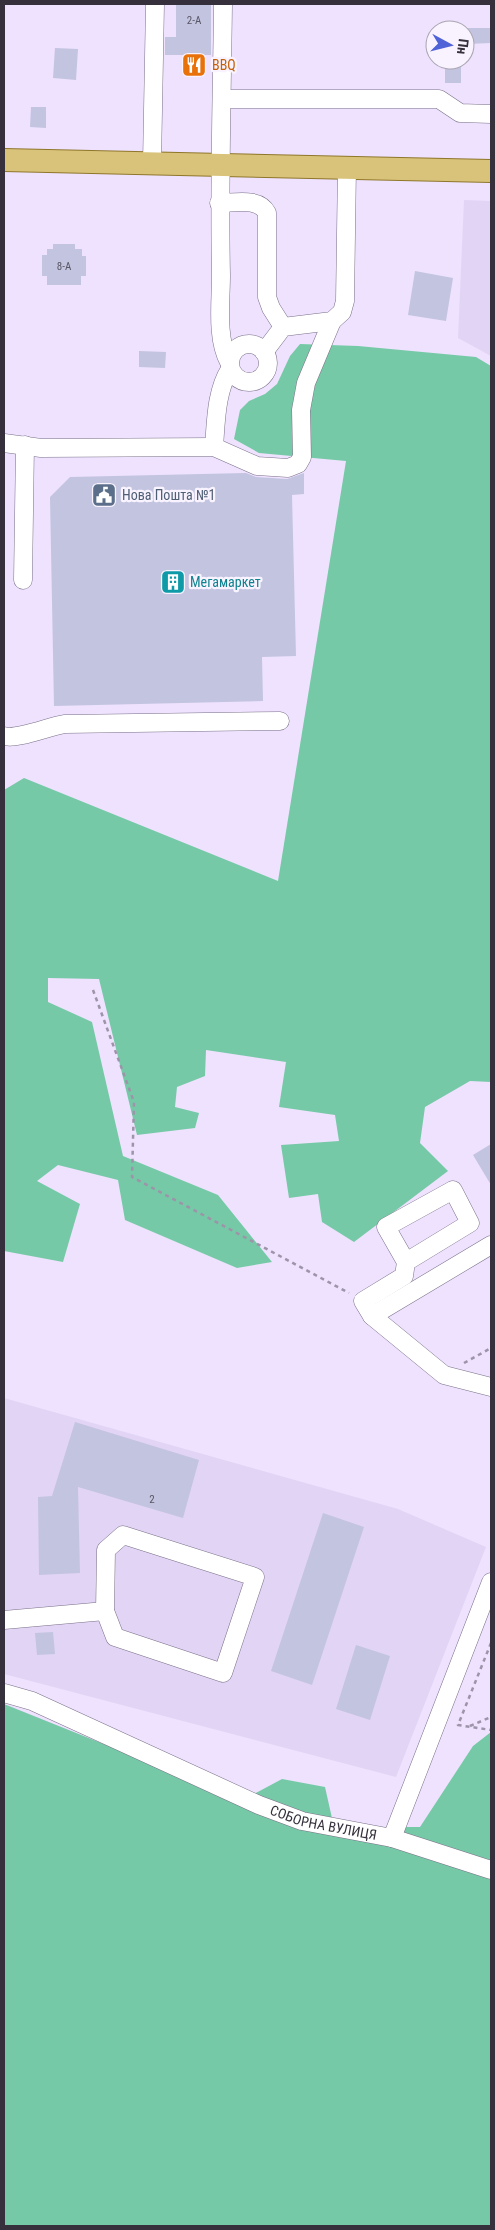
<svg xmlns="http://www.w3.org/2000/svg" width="495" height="2230" font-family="'Roboto Condensed',sans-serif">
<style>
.built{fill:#e2d4f5}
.forest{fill:#76c9a6}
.building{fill:#c3c4e0}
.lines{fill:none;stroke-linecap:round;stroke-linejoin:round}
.minor-casing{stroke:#7a7088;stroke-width:19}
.major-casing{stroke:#8f762a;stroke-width:24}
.path{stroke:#9d94a9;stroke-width:2.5;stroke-dasharray:4 4;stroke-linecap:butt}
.minor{stroke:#fff;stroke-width:18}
.major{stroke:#d9c37a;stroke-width:22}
.labels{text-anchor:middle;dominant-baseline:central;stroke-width:4.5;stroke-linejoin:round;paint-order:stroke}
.number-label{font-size:11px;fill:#585564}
.food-label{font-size:14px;fill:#c56008;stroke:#f8f3fe;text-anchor:start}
.service-label{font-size:14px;fill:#4e5e75;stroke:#f8f3fe;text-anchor:start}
.culture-label{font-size:14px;fill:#0d838f;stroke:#f8f3fe;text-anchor:start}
.street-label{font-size:14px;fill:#35303b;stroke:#f8f3fe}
</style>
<rect width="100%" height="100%" fill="#eee2fe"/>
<!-- built -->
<path class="built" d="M464,200L491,201V356L458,338Z
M4,1398L398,1509L486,1547L396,1777L4,1674Z"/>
<!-- forest -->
<path class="forest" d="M300,344L358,346L476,357L491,366V1082L470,1081L425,1107L420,1143L448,1171L354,1242L322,1222L318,1194L289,1198L281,1145L339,1141L335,1115L279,1107L286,1062L206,1050L205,1076L177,1087L175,1107L199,1113L195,1128L137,1135L99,979L48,978V1002L92,1022L123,1156L218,1195L272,1262L237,1268L125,1220L118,1180L58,1165L37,1181L80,1204L63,1262L4,1251V790L24,778L278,881L346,461L259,453L234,439L240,410L249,401L265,394L277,384L290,356Z
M4,1704L243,1800L282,1779L325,1787L334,1827H420L473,1746L491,1732V2226H4Z"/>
<!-- building -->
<path class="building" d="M176,4H211V55H165V37H176Z
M467,28H491V43L467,44Z
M55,48L78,49L76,80L53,78Z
M445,60H461V83H445Z
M31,107H46V128L30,127Z
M53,244H75V249H82V256H86V276H81V285H47V276H42V255H47V249H53Z
M415,271L453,278L446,321L408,315Z
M139,351L166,352L165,368L139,367Z
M246,473L256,477L287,479L304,473V494L292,495L296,656L262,657L263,701L54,706L50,497L70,477Z
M491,1144V1185L473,1155Z
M75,1422L199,1460L183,1518L78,1487L80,1573L39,1575L38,1497L52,1496Z
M323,1513L364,1527L312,1685L271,1671Z
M53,1632L55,1654L37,1655L35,1633Z
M356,1645L390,1656L370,1720L336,1709Z"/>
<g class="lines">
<defs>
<g id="minor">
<path d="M223,4C222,94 219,185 221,275C221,302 216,338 229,362"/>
<path d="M222,99H439L460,113L491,114"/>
<path d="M152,163L155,4"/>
<path d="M219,203C235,203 259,197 267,213V297L271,308L283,327"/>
<circle cx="249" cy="363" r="19"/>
<path d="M264,352L283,327L332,321L342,312L345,301L347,167"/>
<path d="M4,443L41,448L214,447L257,466L288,468L298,464L302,457L301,410L306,383L332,321"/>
<path d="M214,447C216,421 216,391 230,369"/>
<path d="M23,580L25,445"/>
<path d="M4,736C17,740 50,726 65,724L280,721"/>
<path d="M406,1262L470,1223L453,1190L386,1227L406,1262L404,1276L363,1301L372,1316L444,1375L491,1387"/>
<path d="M372,1316L491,1245"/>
<path d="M123,1535L255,1577L223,1673L115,1637L105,1611L106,1550Z"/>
<path d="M4,1620L105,1611"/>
<path id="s1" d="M4,1693L32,1701L259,1805L302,1821L392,1838L491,1582"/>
<path d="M392,1838L491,1870"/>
</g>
<path id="major" d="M4,160L491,171"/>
</defs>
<!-- minor casing -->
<use href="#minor" class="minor-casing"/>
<!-- major casing -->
<use href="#major" class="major-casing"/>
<!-- path -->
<path class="path" d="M93,990L134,1102L132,1177L349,1293
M464,1363L491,1348
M491,1643L458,1725L491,1730
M470,1726L491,1717"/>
<!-- minor -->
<use href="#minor" class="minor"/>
<!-- major -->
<use href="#major" class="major"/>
</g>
<!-- icons -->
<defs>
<symbol id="restaurant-square" viewBox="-11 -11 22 22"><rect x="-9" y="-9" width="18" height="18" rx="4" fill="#e8710a" stroke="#f8f3fe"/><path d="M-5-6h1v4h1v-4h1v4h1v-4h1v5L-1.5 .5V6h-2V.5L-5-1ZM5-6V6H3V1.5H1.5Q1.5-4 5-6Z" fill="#fff"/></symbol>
<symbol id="civic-square" viewBox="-11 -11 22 22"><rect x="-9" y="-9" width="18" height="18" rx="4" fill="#5c6f8a" stroke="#f8f3fe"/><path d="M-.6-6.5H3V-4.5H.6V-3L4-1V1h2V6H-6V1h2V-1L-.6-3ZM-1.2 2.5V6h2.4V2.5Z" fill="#fff"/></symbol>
<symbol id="building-square" viewBox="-11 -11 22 22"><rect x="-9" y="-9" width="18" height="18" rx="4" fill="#0f9aa8" stroke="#f8f3fe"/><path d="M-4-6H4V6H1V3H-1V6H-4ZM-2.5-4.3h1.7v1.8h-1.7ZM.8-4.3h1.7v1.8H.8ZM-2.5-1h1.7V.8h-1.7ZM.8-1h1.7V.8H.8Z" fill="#fff"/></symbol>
</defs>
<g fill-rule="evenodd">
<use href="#restaurant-square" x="180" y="51" width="28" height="28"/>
<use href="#civic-square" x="90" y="481" width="28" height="28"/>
<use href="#building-square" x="159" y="568" width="28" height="28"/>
</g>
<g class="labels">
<!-- number labels -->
<g class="number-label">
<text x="194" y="20">2-А</text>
<text x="64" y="266">8-А</text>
<text x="152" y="1499">2</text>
</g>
<!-- food labels -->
<g class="food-label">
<text x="212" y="65">BBQ</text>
</g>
<!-- service labels -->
<g class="service-label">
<text x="122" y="495">Нова Пошта №1</text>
</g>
<!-- culture labels -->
<g class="culture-label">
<text x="190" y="582">Мегамаркет</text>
</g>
<!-- street labels -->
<g class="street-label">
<text stroke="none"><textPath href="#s1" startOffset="346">СОБОРНА ВУЛИЦЯ</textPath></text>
</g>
</g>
<!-- border -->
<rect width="495" height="2230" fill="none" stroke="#35303b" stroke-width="10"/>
<!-- north arrow -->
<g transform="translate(450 45) rotate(97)"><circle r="24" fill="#f8f3fe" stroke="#aaa5b0"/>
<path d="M0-4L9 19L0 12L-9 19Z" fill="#5062d7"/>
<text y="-8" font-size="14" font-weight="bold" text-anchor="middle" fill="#35303b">Пн</text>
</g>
</svg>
